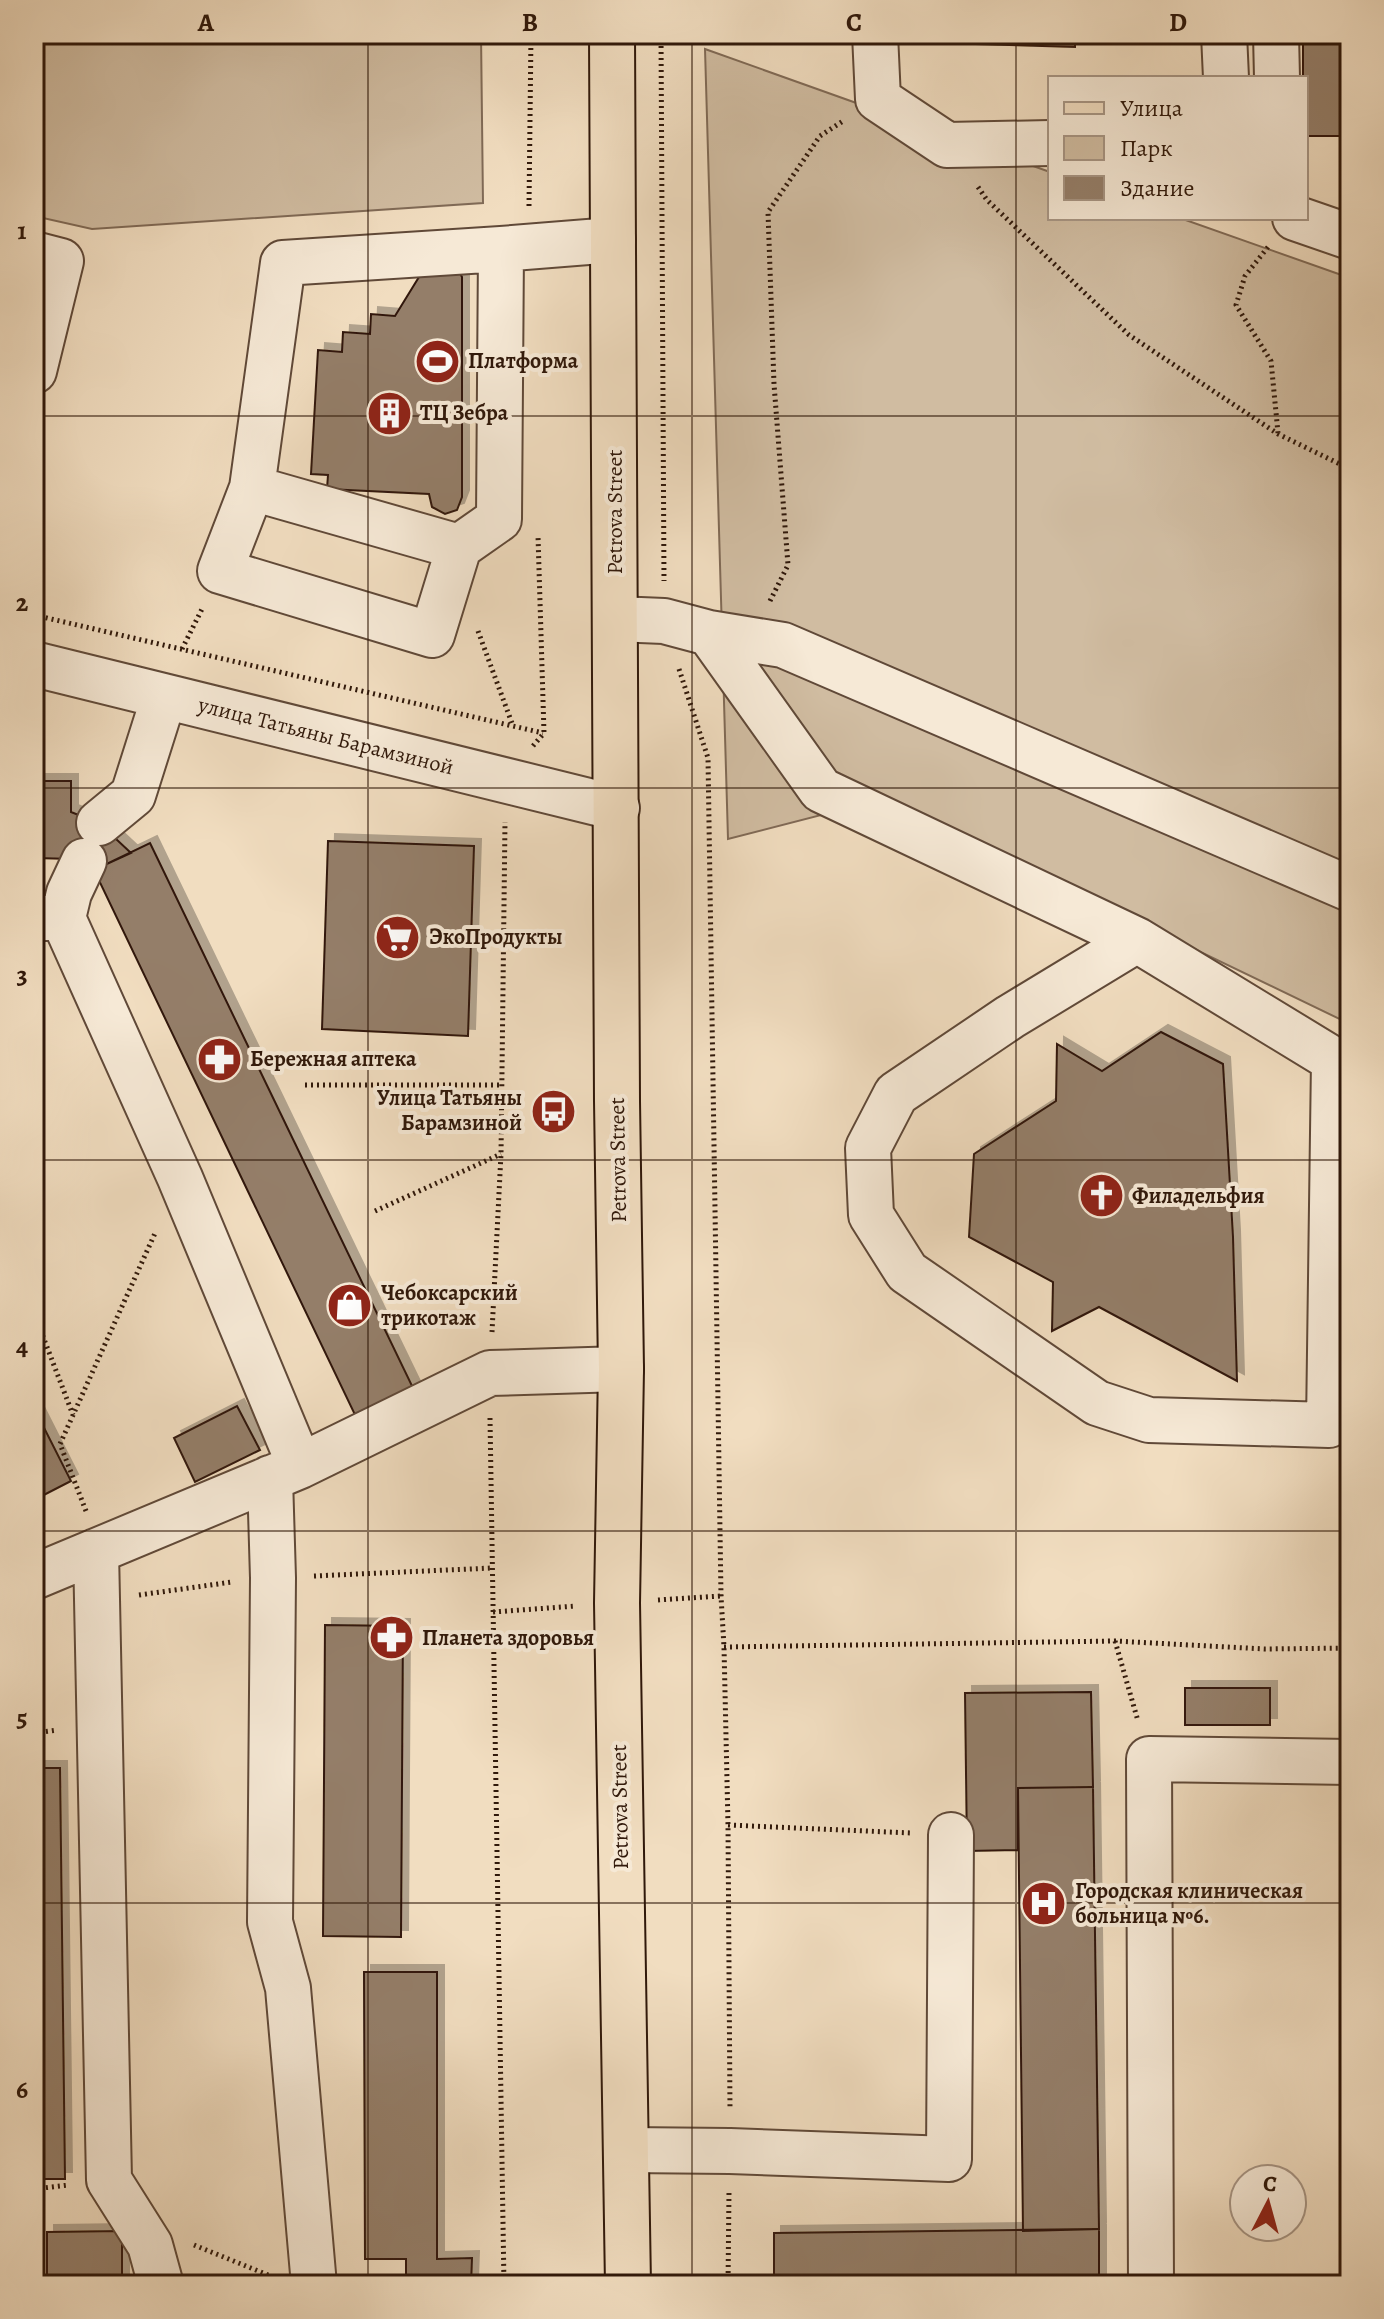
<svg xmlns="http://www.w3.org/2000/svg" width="1384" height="2319" font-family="Alegreya,serif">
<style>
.green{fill:#d0bca1;stroke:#806a56;stroke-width:2}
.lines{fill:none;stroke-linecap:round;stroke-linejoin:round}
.stream{stroke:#7c6652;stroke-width:12}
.building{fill:#947e69;stroke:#30180a;stroke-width:2;filter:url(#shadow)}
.minor-casing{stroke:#604938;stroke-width:48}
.major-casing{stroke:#30180a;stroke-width:48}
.path{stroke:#30180a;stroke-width:5;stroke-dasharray:2 4;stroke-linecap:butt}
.minor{stroke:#f6e9d6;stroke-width:44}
.major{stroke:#f1ddc0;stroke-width:44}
.grid{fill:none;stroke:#30180a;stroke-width:2;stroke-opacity:0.55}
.labels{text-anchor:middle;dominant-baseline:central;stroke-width:8;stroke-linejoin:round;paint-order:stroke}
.poi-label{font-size:22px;font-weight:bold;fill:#30180a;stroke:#f6e9d6;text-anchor:start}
.street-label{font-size:22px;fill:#30180a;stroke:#f6e9d6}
.neatline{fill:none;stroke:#30180a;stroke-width:3}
.grid-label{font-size:26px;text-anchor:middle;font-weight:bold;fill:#30180a}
</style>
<defs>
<filter id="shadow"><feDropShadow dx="7" dy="-7" stdDeviation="0" flood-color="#0004"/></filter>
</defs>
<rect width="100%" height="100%" fill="#f1ddc0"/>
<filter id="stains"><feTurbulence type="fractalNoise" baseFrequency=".0025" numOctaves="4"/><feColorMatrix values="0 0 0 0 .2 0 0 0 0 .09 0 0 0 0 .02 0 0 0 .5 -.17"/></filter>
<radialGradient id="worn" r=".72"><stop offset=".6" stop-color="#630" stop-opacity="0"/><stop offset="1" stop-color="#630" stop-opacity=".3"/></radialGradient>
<!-- green -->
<path class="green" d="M34,34H481L483,203L92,229L34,216Z
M705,49L1050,172V218H1180L1350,278V1024L883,799L728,839Z"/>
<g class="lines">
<!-- stream -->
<path class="stream" d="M456,34L472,37"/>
</g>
<!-- building -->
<path class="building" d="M908,34H1075V47L908,42Z
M1303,41H1350V136H1306V78H1303Z
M454,261L462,277V497L457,510L445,514L432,507L429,494L327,489L328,475L311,474L318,350L342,352L343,332L370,334L371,314L395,316L427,264Z
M34,781H71V812L99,823L131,853L94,870L74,859L34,858Z
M328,841L474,846L468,1036L322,1029Z
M150,843L414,1390L357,1419L94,870Z
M1161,1032L1223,1064L1233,1237L1237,1381L1099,1307L1052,1331L1053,1282L969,1237L974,1154L1056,1101L1057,1044L1102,1071Z
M237,1406L260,1450L195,1482L174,1438Z
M34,1408L71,1481L34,1500Z
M325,1625L403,1626L401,1937L323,1936Z
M1185,1688H1270V1725H1185Z
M1091,1692L1093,1787L1018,1788V1850L967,1851L965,1693Z
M34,1768H60L65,2179H34Z
M1093,1787L1099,2229L1023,2231L1018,1788Z
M364,1972H437V2259L472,2258L471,2285H406V2259H365Z
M1099,2229V2285H774V2233Z
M122,2231V2285H47V2232Z"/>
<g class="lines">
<defs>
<path id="minor" d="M875,34L878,99L947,145L1050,143
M1224,34L1226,78
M1276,34L1277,78
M1295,218L1350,237
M501,249L499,519L459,547L252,488L283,263L501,249L613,240
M34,254L61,261L34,371
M252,488L220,571L432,635L459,547
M616,619L664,621L709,633L783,645L1350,889
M709,633L821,790L1137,940L1334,1060L1329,1425L1149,1420L1097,1403L907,1272L871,1215L868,1148L896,1094L1010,1017L1137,940
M34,664L617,808
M99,823L133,795L164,697
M34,918H63L69,893L84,861
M63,918L180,1178L300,1466
M270,1478L273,1578L270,1922L288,1988L314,2285
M96,1551L109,2180L150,2245L161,2285
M34,1577L300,1466L490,1373L621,1369
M627,2150L730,2151L949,2159L951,1835
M1151,2285L1149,1759L1350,1762"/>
<path id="major" d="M612,34L617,1101L621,1369L617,1603L628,2285"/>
</defs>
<!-- minor casing -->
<use href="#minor" class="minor-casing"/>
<!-- major casing -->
<use href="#major" class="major-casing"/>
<!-- path -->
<path class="path" d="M661,34L664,581
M978,187L987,200L1129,335L1278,434L1350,469
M529,206L531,34
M1268,247L1245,276L1236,305L1271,361L1278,433
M770,601L788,565L774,384L768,212L820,136L843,121
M34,615L543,733
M478,631L513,726
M182,649L203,607
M679,669L708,758L721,1596L724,1647L728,1825L730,2110
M533,746L544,733L538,536
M305,1085H500
M375,1211L501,1154
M34,1313L73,1415
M492,1332L501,1154L505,822
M490,1418L504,2285
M86,1511L60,1444L156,1231
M314,1576L492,1568
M139,1595L232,1582
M658,1600L721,1596
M493,1612L576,1606
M1115,1641L1138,1721
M724,1647L1115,1641L1265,1649L1350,1648
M34,1733L57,1730
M728,1825L911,1833
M34,2189L69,2185
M194,2245L273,2277
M728,2285L729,2192"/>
<!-- minor -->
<use href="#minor" class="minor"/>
<!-- major -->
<use href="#major" class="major"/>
</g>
<!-- grid -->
<path class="grid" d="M368,34V2285M692,34V2285M1016,34V2285M34,416H1350M34,788H1350M34,1160H1350M34,1531H1350M34,1903H1350"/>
<!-- icons -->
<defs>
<symbol id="stadium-disc" viewBox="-11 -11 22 22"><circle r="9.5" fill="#8f2418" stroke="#f6e9d6"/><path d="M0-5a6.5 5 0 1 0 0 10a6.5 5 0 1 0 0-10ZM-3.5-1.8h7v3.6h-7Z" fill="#fff"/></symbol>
<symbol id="building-disc" viewBox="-11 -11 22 22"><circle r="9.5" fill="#8f2418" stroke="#f6e9d6"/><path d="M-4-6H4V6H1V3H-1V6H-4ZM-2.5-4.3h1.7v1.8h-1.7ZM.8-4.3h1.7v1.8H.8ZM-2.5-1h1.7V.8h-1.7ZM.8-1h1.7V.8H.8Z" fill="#fff"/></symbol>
<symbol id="supermarket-disc" viewBox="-11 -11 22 22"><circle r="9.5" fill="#8f2418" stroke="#f6e9d6"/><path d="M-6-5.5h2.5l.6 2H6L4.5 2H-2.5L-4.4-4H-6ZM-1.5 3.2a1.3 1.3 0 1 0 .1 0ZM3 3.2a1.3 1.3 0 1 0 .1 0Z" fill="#fff"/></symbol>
<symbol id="pharmacy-disc" viewBox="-11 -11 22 22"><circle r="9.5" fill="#8f2418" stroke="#f6e9d6"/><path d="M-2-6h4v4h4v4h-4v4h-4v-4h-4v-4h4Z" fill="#fff"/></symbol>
<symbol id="bus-disc" viewBox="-11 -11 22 22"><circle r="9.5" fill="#8f2418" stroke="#f6e9d6"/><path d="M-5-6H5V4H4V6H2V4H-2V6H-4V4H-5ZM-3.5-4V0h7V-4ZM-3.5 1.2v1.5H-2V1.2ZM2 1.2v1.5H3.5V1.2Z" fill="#fff"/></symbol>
<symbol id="church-disc" viewBox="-11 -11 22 22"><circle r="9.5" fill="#8f2418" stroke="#f6e9d6"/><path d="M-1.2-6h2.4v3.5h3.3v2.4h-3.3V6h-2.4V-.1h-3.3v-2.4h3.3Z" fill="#fff"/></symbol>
<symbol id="shop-disc" viewBox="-11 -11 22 22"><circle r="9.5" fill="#8f2418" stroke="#f6e9d6"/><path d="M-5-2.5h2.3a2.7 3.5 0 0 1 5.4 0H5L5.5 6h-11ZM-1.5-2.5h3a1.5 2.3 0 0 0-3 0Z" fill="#fff"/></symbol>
<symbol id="hospital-disc" viewBox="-11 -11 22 22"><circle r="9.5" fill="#8f2418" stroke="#f6e9d6"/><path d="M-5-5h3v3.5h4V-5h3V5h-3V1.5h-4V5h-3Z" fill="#fff"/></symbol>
</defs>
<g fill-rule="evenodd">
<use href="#stadium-disc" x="412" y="336" width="51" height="51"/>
<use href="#building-disc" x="364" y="388" width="51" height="51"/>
<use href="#supermarket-disc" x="372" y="912" width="51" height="51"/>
<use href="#pharmacy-disc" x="194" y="1034" width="51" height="51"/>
<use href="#bus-disc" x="528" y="1086" width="51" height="51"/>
<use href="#church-disc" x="1076" y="1170" width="51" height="51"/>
<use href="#shop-disc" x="324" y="1280" width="51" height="51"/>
<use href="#pharmacy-disc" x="366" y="1612" width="51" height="51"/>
<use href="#hospital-disc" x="1018" y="1878" width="51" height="51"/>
</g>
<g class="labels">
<!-- poi labels -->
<g class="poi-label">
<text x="468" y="361">Платформа</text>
<text x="420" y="413">ТЦ Зебра</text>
<text x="429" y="937">ЭкоПродукты</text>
<text x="250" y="1059">Бережная аптека</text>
<text x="522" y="1098" text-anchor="end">Улица Татьяны<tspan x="522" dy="25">Барамзиной</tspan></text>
<text x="1132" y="1196">Филадельфия</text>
<text x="381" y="1293">Чебоксарский<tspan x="381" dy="25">трикотаж</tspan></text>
<text x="422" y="1638">Планета здоровья</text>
<text x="1075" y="1891">Городская клиническая<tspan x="1075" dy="25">больница №6.</tspan></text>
</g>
<!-- street labels -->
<g class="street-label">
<text transform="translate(615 512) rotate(-90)">Petrova Street</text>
<text transform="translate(326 736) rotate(14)">улица Татьяны Барамзиной</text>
<text transform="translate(618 1160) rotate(-91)">Petrova Street</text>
<text transform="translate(620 1807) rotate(-91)">Petrova Street</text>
</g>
</g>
<!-- margin -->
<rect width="1384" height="2319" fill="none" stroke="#f1ddc0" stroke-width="88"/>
<!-- legend -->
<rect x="1048" y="76" width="260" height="144" fill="#f6e9d6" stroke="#a79584" stroke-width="2"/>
<rect x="1064" y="102" width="40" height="12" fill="#f1ddc0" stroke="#a79584" stroke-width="2"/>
<text x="1120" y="116" font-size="24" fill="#30180a">Улица</text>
<rect x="1064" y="136" width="40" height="24" fill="#d0bca1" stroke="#a79584" stroke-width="2"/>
<text x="1120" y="156" font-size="24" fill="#30180a">Парк</text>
<rect x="1064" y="176" width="40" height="24" fill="#947e69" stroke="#a79584" stroke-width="2"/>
<text x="1120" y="196" font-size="24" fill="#30180a">Здание</text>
<!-- north arrow -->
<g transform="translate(1268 2203) rotate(6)"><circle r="38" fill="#f6e9d6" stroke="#a79584" stroke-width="2"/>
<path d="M0-6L14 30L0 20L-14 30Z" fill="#8f2418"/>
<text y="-12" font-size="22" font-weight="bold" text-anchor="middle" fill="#30180a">С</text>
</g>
<rect x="44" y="44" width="1296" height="2231" class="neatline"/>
<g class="grid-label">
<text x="206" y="31">A</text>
<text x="530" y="31">B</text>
<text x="854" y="31">C</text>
<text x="1178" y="31">D</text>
<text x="22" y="239">1</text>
<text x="22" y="611">2</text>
<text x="22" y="983">3</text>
<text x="22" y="1355">4</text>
<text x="22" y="1726">5</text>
<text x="22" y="2098">6</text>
</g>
<rect width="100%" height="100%" filter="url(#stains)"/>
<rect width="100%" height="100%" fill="url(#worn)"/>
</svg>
